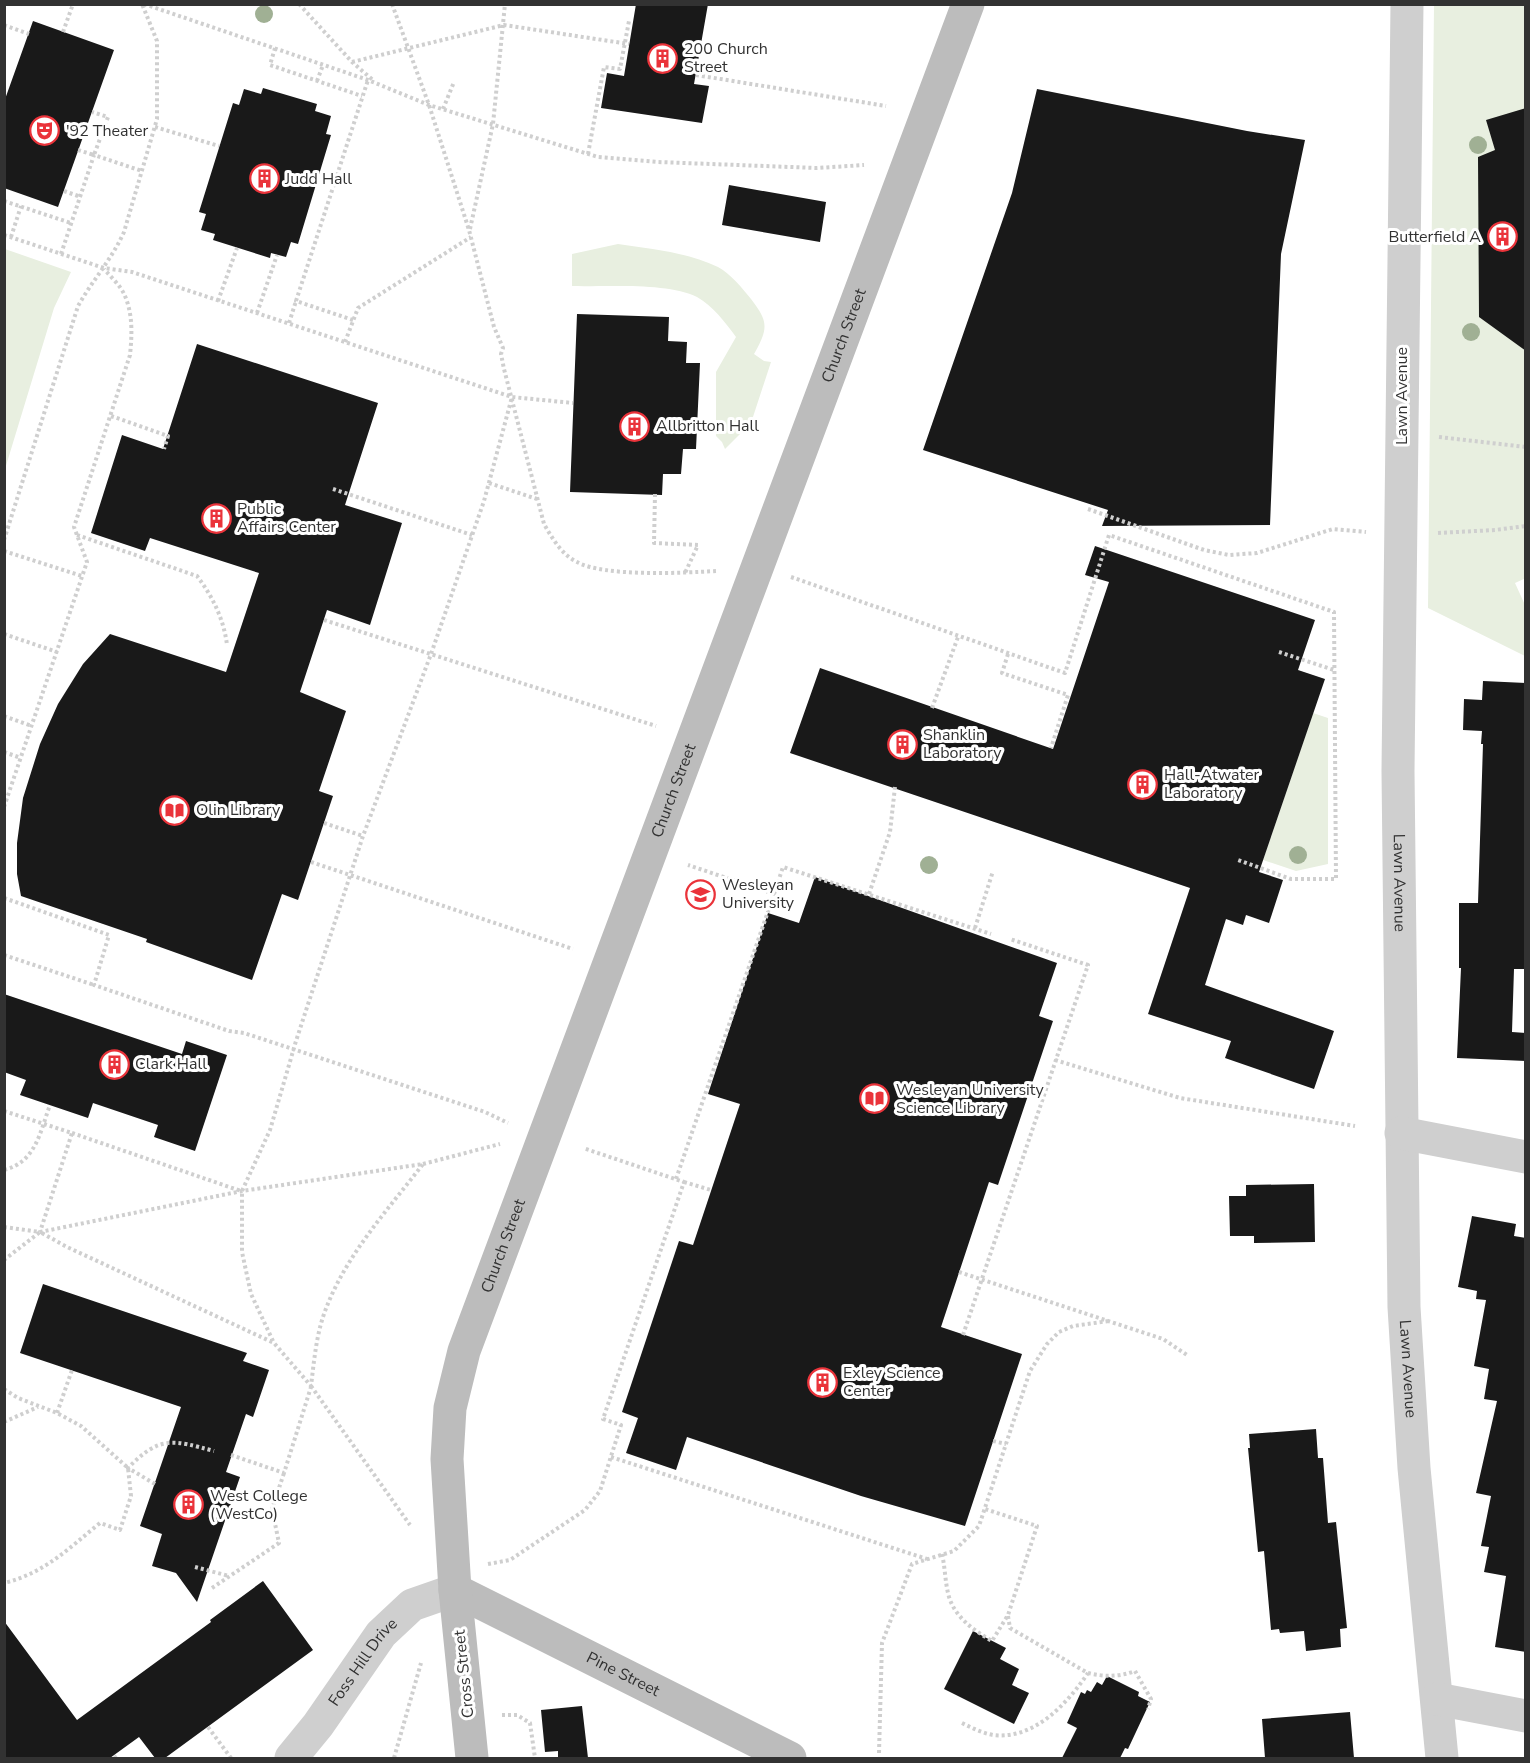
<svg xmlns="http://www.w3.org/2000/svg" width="1530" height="1763" font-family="'Nunito Sans',sans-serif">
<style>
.green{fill:#e8efe0}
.building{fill:#191919}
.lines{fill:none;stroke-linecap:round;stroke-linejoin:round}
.path{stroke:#cfcfcf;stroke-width:4;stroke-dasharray:3 3;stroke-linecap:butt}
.street{stroke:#cfcfcf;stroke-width:33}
.secondary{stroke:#bcbcbc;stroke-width:33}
.tree{fill:#a0b094}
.labels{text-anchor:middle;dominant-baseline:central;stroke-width:6;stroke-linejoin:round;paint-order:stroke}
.poi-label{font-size:16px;fill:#323232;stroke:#fff;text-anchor:start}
.street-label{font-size:16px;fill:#323232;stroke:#fff}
</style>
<rect width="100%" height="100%" fill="#fff"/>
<!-- green -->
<path class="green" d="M1434,5H1525L1526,578L1515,583L1525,605V656L1428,608Z
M618,244C651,249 687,252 718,267C730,273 743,289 751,299C769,322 768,329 754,354L764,361L771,362L751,423L725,449L722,442L716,436V372L736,337C725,322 713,306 697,297C668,282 605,287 572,286V254Z
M5,249L71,272L54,308L5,469Z
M1313,713L1328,718V864L1296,871L1263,860Z"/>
<!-- building -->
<path class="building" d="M636,4H708L694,84L709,86L702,123L601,108L607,73L624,76Z
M33,21L114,50L58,207L4,188V102Z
M263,88L317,104L315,111L331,116L326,134L331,135L298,244L291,242L286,257L271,253L270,258L213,240L215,234L201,230L206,214L199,212L233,103L239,105L244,89L261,94Z
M1037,89L1247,131L1305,140L1281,254L1270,525L1102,526L1108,510L923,450L1012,193Z
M1526,108V351L1479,317L1478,157L1495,150L1486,120Z
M729,185L826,202L820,242L722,225Z
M577,314L669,317L668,341L687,342L686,363H700L696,449H683L681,474H663L662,495L570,492Z
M197,344L378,403L345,505L402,523L370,625L327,610L300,692L346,711L319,791L333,796L298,900L282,894L252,980L146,942L147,939L21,896L17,874V843L23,798L40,744L58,704L83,664L110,634L226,672L259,573L150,538L145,551L91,533L122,435L163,449Z
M1095,546L1315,620L1298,670L1325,679L1259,872L1283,880L1269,923L1246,915L1243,925L1226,919L1205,985L1334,1031L1314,1089L1225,1058L1231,1041L1148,1014L1190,888L790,753L820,668L1053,749L1109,582L1085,575Z
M1483,681L1526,683V969H1514L1512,1032L1526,1033V1061L1457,1058L1461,968H1459V903H1478L1483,744H1481L1482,731L1463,730L1464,699L1482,700Z
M815,877L1057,963L1039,1016L1053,1021L998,1185L989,1182L941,1327L1022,1354L965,1526L861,1496L687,1437L676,1470L626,1453L638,1418L622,1412L679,1241L693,1245L740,1104L708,1094L768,913L799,923Z
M4,994L182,1054L186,1041L227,1055L195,1151L154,1137L158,1125L93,1103L88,1118L20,1095L26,1080L4,1072Z
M1314,1184L1315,1242L1254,1243V1236H1230L1229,1196H1246V1185Z
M1472,1216L1516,1224L1514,1236L1526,1238V1652L1495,1647L1506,1576L1484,1572L1489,1547L1481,1546L1491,1496L1476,1493L1497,1401L1484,1399L1489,1369L1474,1366L1486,1300L1476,1299L1477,1291L1458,1287Z
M43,1284L247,1353L243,1361L269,1370L253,1417L246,1414L226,1472L240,1477L197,1602L176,1573L152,1566L162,1534L140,1526L181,1407L20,1353Z
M1316,1429L1318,1458H1323L1328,1523L1336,1522L1347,1628L1340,1629L1341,1647L1306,1651L1304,1631L1280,1633L1279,1629L1271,1630L1264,1551L1258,1552L1248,1448H1250L1249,1434Z
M263,1581L313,1650L165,1758H155L139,1737L110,1758H4V1621L77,1720L211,1622L210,1620Z
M973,1631L1006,1648L1000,1659L1019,1669L1012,1685L1029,1693L1014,1724L944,1689Z
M1107,1676L1139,1692L1138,1696L1150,1702L1128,1749L1125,1748L1120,1758H1062L1077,1728L1067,1723L1081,1692L1085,1694L1087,1690L1091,1692L1097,1682L1102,1685Z
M582,1706L588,1758H558V1751L545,1752L541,1710Z
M1350,1712L1354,1758H1265L1262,1719Z"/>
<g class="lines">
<!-- path -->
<path class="path" d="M144,4L368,80L429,105L598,157L658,162L817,168L864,165
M299,4L352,62L374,81
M392,4L429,105L469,230L494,327L503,348L501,354L504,369L544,524C552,538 562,555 577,562C604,577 683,573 716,571
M4,25L29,34
M63,32L73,4
M275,48L270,65L362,96
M352,62L504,25L629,44
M696,75L886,106
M317,81L323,65
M443,109L454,82
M155,127L219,146
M78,150L94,155L108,117L92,112
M588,154L604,67L620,69L629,21
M64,191L81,197
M4,201L71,223
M470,229L493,124L505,4
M4,235L104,268L132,272L512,397L573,403
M11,237L21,206
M61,254L94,155L142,171
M218,301L237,248
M257,313L277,255
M353,320L296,301L368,80
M289,323L296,301
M345,342L358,308L471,237
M111,416L168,436L164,449
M1439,437L1526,447
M489,483L537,499
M333,489L472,535
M655,494L654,543L698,545L685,573
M1088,509L1204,550L1229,555L1257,553L1333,529L1366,532
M1438,533L1495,530L1526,526
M77,535L197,576C213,597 224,620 227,645
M4,540L78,306C92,281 112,259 124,232L157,119V41L142,4
M4,551L82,576
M791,577L1065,673L1109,535L1334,612L1336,879H1291L1238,860
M324,620L656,726
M4,634L57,652
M1279,652L1334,670
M1008,654L1002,673L1068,695L1051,748
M932,708L958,637
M4,716L32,726
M4,752L21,758
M4,807L87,562L74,527L130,355C132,335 133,315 125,296C121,286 111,277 104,269
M324,823L363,836
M311,862L573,949
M774,894L783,867L991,934
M869,894L890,832L895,787
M4,898L109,935L94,985L229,1031L244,1033L485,1112L508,1123
M975,928L993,871
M4,955L94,985
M1055,1060L1180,1098L1355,1126
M4,1111L72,1133L40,1232
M72,1133L241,1191
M423,1164L500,1144
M4,1170C36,1162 40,1132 50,1105
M676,1179L774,894L688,865
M684,1182L711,1190
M4,1227L40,1232L242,1191L423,1164C387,1211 344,1257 324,1314C316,1337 314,1362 311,1386L274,1343L67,1247L40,1232L4,1260
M959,1272L1163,1339L1187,1355
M963,1335L1088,965L1010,939
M273,1341L251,1294L242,1252V1191L270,1130L296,1041L363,836L431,654L484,501L512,397
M311,1386L410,1525
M4,1389L18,1398L57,1413L81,1426L128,1468L131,1496L120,1530L100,1523C69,1548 45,1573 4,1583
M57,1413L72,1370
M4,1422L38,1407
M993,1441L1006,1444
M231,1455L284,1473L311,1387
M611,1457L927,1559
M155,1484L128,1468C160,1435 173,1440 214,1451
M942,1554C945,1567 945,1580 948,1593C953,1616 973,1630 992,1641L1008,1615L1037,1526L985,1509
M488,1564L510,1560L585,1510L600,1491L621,1425L603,1419L684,1182L583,1148
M195,1567L229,1576
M212,1588L279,1543L272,1509L284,1473
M1008,1616L1010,1628L1088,1673C1105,1677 1119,1677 1135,1671L1151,1699L1148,1709
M502,1715H517L530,1723L535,1758
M962,1723C972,1728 982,1733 993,1735C1034,1740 1067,1704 1088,1673
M208,1727L231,1758
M879,1753L882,1643L912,1564L954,1551L979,1526L1030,1371L1047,1344L1059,1332L1073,1326L1109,1321
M114,1756L116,1758
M394,1758L421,1663"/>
<!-- street -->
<g class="street">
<path id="s1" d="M1407,4L1398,771L1404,1307L1414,1468L1442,1758"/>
<path d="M1401,1133L1526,1157"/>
<path d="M1437,1699L1526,1716"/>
<path id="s2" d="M291,1758L318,1725L381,1634L412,1605L455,1590"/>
</g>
<!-- secondary -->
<g class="secondary">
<path id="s3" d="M455,1590L790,1758"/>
<path id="s4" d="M472,1758L455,1590L447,1459L450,1408L464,1351L968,4"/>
</g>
</g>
<!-- trees -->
<g class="tree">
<circle cx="264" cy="14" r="9"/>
<circle cx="1478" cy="145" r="9"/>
<circle cx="1471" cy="332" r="9"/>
<circle cx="1298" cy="855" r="9"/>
<circle cx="929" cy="865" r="9"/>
</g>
<!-- icons -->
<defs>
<symbol id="building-ring" viewBox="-11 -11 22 22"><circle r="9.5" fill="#fff" stroke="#ea333a" stroke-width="1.5"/><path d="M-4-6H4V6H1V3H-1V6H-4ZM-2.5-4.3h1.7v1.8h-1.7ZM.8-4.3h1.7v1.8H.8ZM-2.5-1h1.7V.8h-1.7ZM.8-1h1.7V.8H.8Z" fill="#ea333a"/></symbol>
<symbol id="theatre-ring" viewBox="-11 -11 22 22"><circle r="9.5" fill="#fff" stroke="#ea333a" stroke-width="1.5"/><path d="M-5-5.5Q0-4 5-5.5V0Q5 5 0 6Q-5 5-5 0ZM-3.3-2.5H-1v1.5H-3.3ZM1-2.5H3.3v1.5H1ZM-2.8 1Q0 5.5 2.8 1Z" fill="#ea333a"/></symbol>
<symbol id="library-ring" viewBox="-11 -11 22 22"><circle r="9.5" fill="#fff" stroke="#ea333a" stroke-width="1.5"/><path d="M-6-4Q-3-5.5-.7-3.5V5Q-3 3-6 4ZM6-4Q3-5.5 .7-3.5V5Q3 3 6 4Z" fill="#ea333a"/></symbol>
<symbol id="university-ring" viewBox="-11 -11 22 22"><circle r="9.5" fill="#fff" stroke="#ea333a" stroke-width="1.5"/><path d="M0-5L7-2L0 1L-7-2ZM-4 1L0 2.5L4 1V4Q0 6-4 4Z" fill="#ea333a"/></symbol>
</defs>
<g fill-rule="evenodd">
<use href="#building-ring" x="646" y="42" width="33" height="33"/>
<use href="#theatre-ring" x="28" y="114" width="33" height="33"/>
<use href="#building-ring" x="248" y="162" width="33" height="33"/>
<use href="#building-ring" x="1486" y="220" width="33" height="33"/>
<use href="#building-ring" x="618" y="410" width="33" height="33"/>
<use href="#building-ring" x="200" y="502" width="33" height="33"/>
<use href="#building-ring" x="886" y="728" width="33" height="33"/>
<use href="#building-ring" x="1126" y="768" width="33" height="33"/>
<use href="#library-ring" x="158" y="794" width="33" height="33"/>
<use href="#university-ring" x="684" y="878" width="33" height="33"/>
<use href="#building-ring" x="98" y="1048" width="33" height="33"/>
<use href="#library-ring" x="858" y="1082" width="33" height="33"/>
<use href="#building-ring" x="806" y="1366" width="33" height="33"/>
<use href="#building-ring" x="172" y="1488" width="33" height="33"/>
</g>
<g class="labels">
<!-- poi labels -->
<g class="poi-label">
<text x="684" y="49">200 Church<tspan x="684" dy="18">Street</tspan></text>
<text x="66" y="131">'92 Theater</text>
<text x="285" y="179">Judd Hall</text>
<text x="1481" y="237" text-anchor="end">Butterfield A</text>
<text x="656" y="426">Allbritton Hall</text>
<text x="237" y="509">Public<tspan x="237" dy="18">Affairs Center</tspan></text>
<text x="923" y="735">Shanklin<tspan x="923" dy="18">Laboratory</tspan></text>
<text x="1164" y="775">Hall-Atwater<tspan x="1164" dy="18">Laboratory</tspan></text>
<text x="196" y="810">Olin Library</text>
<text x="722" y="885">Wesleyan<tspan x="722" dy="18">University</tspan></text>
<text x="135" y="1064">Clark Hall</text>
<text x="896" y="1090">Wesleyan University<tspan x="896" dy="18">Science Library</tspan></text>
<text x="843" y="1373">Exley Science<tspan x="843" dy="18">Center</tspan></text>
<text x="210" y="1496">West College<tspan x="210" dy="18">(WestCo)</tspan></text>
</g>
<!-- street labels -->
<g class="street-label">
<text stroke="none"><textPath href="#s4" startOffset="1494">Church Street</textPath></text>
<text transform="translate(1402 396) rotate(-90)">Lawn Avenue</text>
<text stroke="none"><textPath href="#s4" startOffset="1008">Church Street</textPath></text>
<text stroke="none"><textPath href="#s1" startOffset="879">Lawn Avenue</textPath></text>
<text stroke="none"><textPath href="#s4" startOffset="522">Church Street</textPath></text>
<text stroke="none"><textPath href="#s1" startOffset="1365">Lawn Avenue</textPath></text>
<text stroke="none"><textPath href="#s2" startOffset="120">Foss Hill Drive</textPath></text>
<text transform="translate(464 1674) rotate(-96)">Cross Street</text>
<text stroke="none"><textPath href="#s3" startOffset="188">Pine Street</textPath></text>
</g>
</g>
<!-- border -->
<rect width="1530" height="1763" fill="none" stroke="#323232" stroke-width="12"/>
</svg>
